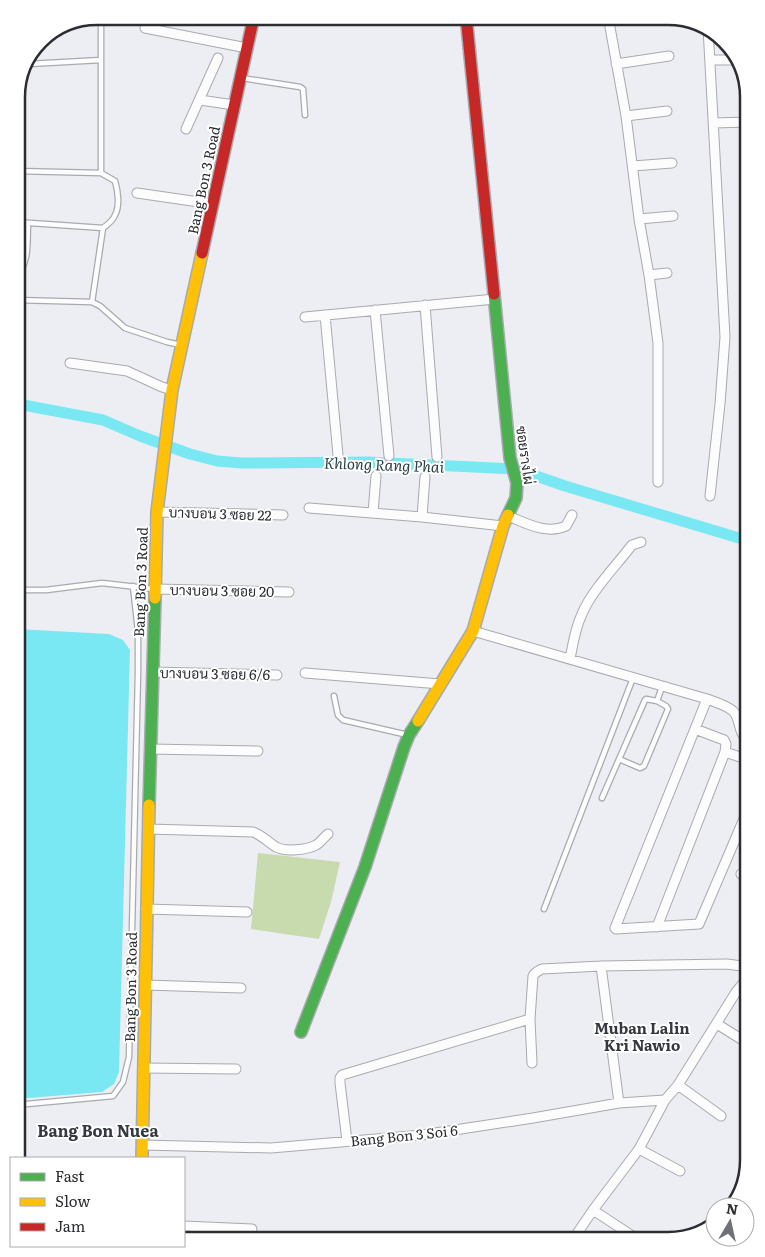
<svg xmlns="http://www.w3.org/2000/svg" width="765" height="1257" font-family="Literata,Sarabun,serif">
<style>
.green{fill:#c7dbae}
.water{fill:#79e8f3}
.lines{fill:none;stroke-linecap:round;stroke-linejoin:round}
.canal{stroke:#79e8f3;stroke-width:11}
.lane-casing{stroke:#a8aaae;stroke-width:7}
.street-casing{stroke:#a8aaae;stroke-width:11}
.fast-casing{stroke:#a8aaae;stroke-width:14}
.slow-casing{stroke:#a8aaae;stroke-width:14}
.jam-casing{stroke:#a8aaae;stroke-width:14}
.lane{stroke:#fcfcfd;stroke-width:4.5}
.street{stroke:#fcfcfd;stroke-width:9}
.fast{stroke:#4caf50;stroke-width:11}
.slow{stroke:#ffc107;stroke-width:11}
.jam{stroke:#c62828;stroke-width:11}
.labels{text-anchor:middle;dominant-baseline:central;stroke-width:4;stroke-linejoin:round;paint-order:stroke}
.street-label{font-size:14px;fill:#2b2d30;stroke:#fff}
.water-label{font-size:15px;font-style:italic;fill:#284144;stroke:#fff}
.neighbourhood-label{font-size:15px;font-weight:bold;fill:#343840;stroke:#fff}
.quarter-label{font-size:16px;font-weight:bold;fill:#343840;stroke:#fff}
.rim{fill:none;stroke:#2b2d30;stroke-width:2.5}
</style>
<rect width="100%" height="100%" fill="#eceef4"/>
<!-- green -->
<path class="green" d="M258,853L340,862L331,902L319,939L251,929Z"/>
<!-- water -->
<path class="water" d="M16,629L109,634L123,640L130,650L119,1072L114,1084L102,1092L16,1099Z"/>
<g class="lines">
<!-- canal -->
<path class="canal" d="M16,406L23,405L103,420L140,436L190,454L217,461L242,463L367,462L516,469L565,486L749,541"/>
<defs>
<path id="lane" d="M101,60V16
M29,64L101,60V173
M242,78L300,87L303,89L305,115
M16,171L101,173L115,181C118,191 120,206 115,215C113,221 108,224 103,228L92,302
M16,222L103,228
M16,276C30,264 27,240 28,223
M16,300L92,302L100,306L125,328L167,342L181,345
M16,590H46L102,583L154,589
M334,696L338,715L343,720L408,735
M619,759L640,768L644,766L668,709L666,706L657,701
M602,798L645,700L646,699L657,701L662,687
M544,909L633,678
M16,1105L113,1096L123,1082L129,1057L138,673V631L133,586"/>
<path id="street" d="M608,16L626,116L639,219L649,275L658,343V482
M145,28L247,48
M708,28L725,337L720,404L710,496
M710,60H739
M616,64L669,56
M200,100L234,105
M626,116L667,111
M713,123L749,122
M186,129L218,58
M633,166L672,163
M137,193L213,204
M639,219L673,216
M649,275L667,273
M425,305L437,457
M375,310L389,456
M325,315L338,455
M305,317L495,299
M70,363L127,371L162,387L172,390
M309,508L422,517L503,526
M157,512L283,515
M373,513L376,476
M508,516C526,523 546,535 566,526L572,515
M422,517L425,477
M155,589L289,592
M473,631L707,699C715,702 726,705 733,711C741,718 737,733 749,742
M570,659C573,644 575,628 582,614C591,592 613,569 628,550L632,545L641,542
M153,672L277,675
M305,673L440,684
M707,699L615,928L616,929L699,924L749,807
M150,749L258,751
M725,752L749,760
M148,829L253,832C262,835 268,842 276,847C285,852 307,850 316,845C320,843 324,837 328,834
M741,874L749,879
M146,909L247,912
M657,927L725,752L726,744L724,740L695,729
M601,966L619,1103
M145,985L241,988
M530,1019L532,1063
M717,1024L749,1044
M143,1068L236,1069
M678,1085L721,1116
M347,1141L340,1083V1078L342,1075L530,1019L533,976C535,972 538,971 542,969L601,966L727,964L749,967
M142,1145L271,1148L422,1135L533,1118L619,1103L665,1100
M639,1149L680,1171
M593,1210L634,1237
M184,1226L252,1229
M572,1241L593,1210L639,1149L665,1100L678,1085L736,992L749,976"/>
<path id="fast" d="M494,294L510,458L517,483L516,498L508,515
M149,805L155,598
M301,1032L365,867L404,747L409,735L418,721"/>
<path id="slow" d="M155,598L157,512L172,390L202,253
M418,721L473,631L503,526L508,515
M142,1158L149,805"/>
<path id="jam" d="M466,16L494,294
M202,253L254,16"/>
</defs>
<!-- lane casing -->
<use href="#lane" class="lane-casing"/>
<!-- street casing -->
<use href="#street" class="street-casing"/>
<!-- fast casing -->
<use href="#fast" class="fast-casing"/>
<!-- slow casing -->
<use href="#slow" class="slow-casing"/>
<!-- jam casing -->
<use href="#jam" class="jam-casing"/>
<!-- lane -->
<use href="#lane" class="lane"/>
<!-- street -->
<use href="#street" class="street"/>
<!-- fast -->
<use href="#fast" class="fast"/>
<!-- slow -->
<use href="#slow" class="slow"/>
<!-- jam -->
<use href="#jam" class="jam"/>
</g>
<g class="labels">
<!-- street labels -->
<g class="street-label">
<text transform="translate(203 180) rotate(-78)">Bang Bon 3 Road</text>
<text transform="translate(526 455) rotate(82)">ซอยรางไผ่</text>
<text transform="translate(220 513) rotate(2)">บางบอน 3 ซอย 22</text>
<text transform="translate(140 582) rotate(-88)">Bang Bon 3 Road</text>
<text transform="translate(222 590) rotate(1)">บางบอน 3 ซอย 20</text>
<text transform="translate(215 673) rotate(1)">บางบอน 3 ซอย 6/6</text>
<text transform="translate(130 987) rotate(-89)">Bang Bon 3 Road</text>
<text transform="translate(404 1135) rotate(-6)">Bang Bon 3 Soi 6</text>
</g>
<!-- water labels -->
<g class="water-label">
<text transform="translate(384 464) rotate(2)">Khlong Rang Phai</text>
</g>
<!-- neighbourhood labels -->
<g class="neighbourhood-label">
<text x="642" y="1027">Muban Lalin<tspan x="642" dy="17">Kri Nawio</tspan></text>
</g>
<!-- quarter labels -->
<g class="quarter-label">
<text x="98" y="1130">Bang Bon Nuea</text>
</g>
</g>
<!-- crop -->
<path d="M0 0H765V1257H0ZM97 25H668A72 72 0 0 1 740 97V1160A72 72 0 0 1 668 1232H97A72 72 0 0 1 25 1160V97A72 72 0 0 1 97 25Z" fill="#fff" fill-rule="evenodd"/>
<path class="rim" d="M97 25H668A72 72 0 0 1 740 97V1160A72 72 0 0 1 668 1232H97A72 72 0 0 1 25 1160V97A72 72 0 0 1 97 25Z"/>
<!-- legend -->
<rect x="10" y="1157" width="175" height="90" fill="#ffffff" stroke="#aaabac"/>
<rect x="20" y="1173" width="25" height="8" fill="#4caf50" stroke="#aaabac"/>
<text x="55" y="1182" font-size="15" fill="#2b2d30">Fast</text>
<rect x="20" y="1198" width="25" height="8" fill="#ffc107" stroke="#aaabac"/>
<text x="55" y="1207" font-size="15" fill="#2b2d30">Slow</text>
<rect x="20" y="1223" width="25" height="8" fill="#c62828" stroke="#aaabac"/>
<text x="55" y="1232" font-size="15" fill="#2b2d30">Jam</text>
<!-- north arrow -->
<g transform="translate(730 1222) rotate(9)"><circle r="24" fill="#ffffff" stroke="#aaabac"/>
<path d="M0-4L9 19L0 12L-9 19Z" fill="#6f7175"/>
<text y="-8" font-size="14" font-weight="bold" text-anchor="middle" fill="#2b2d30">N</text>
</g>
</svg>
